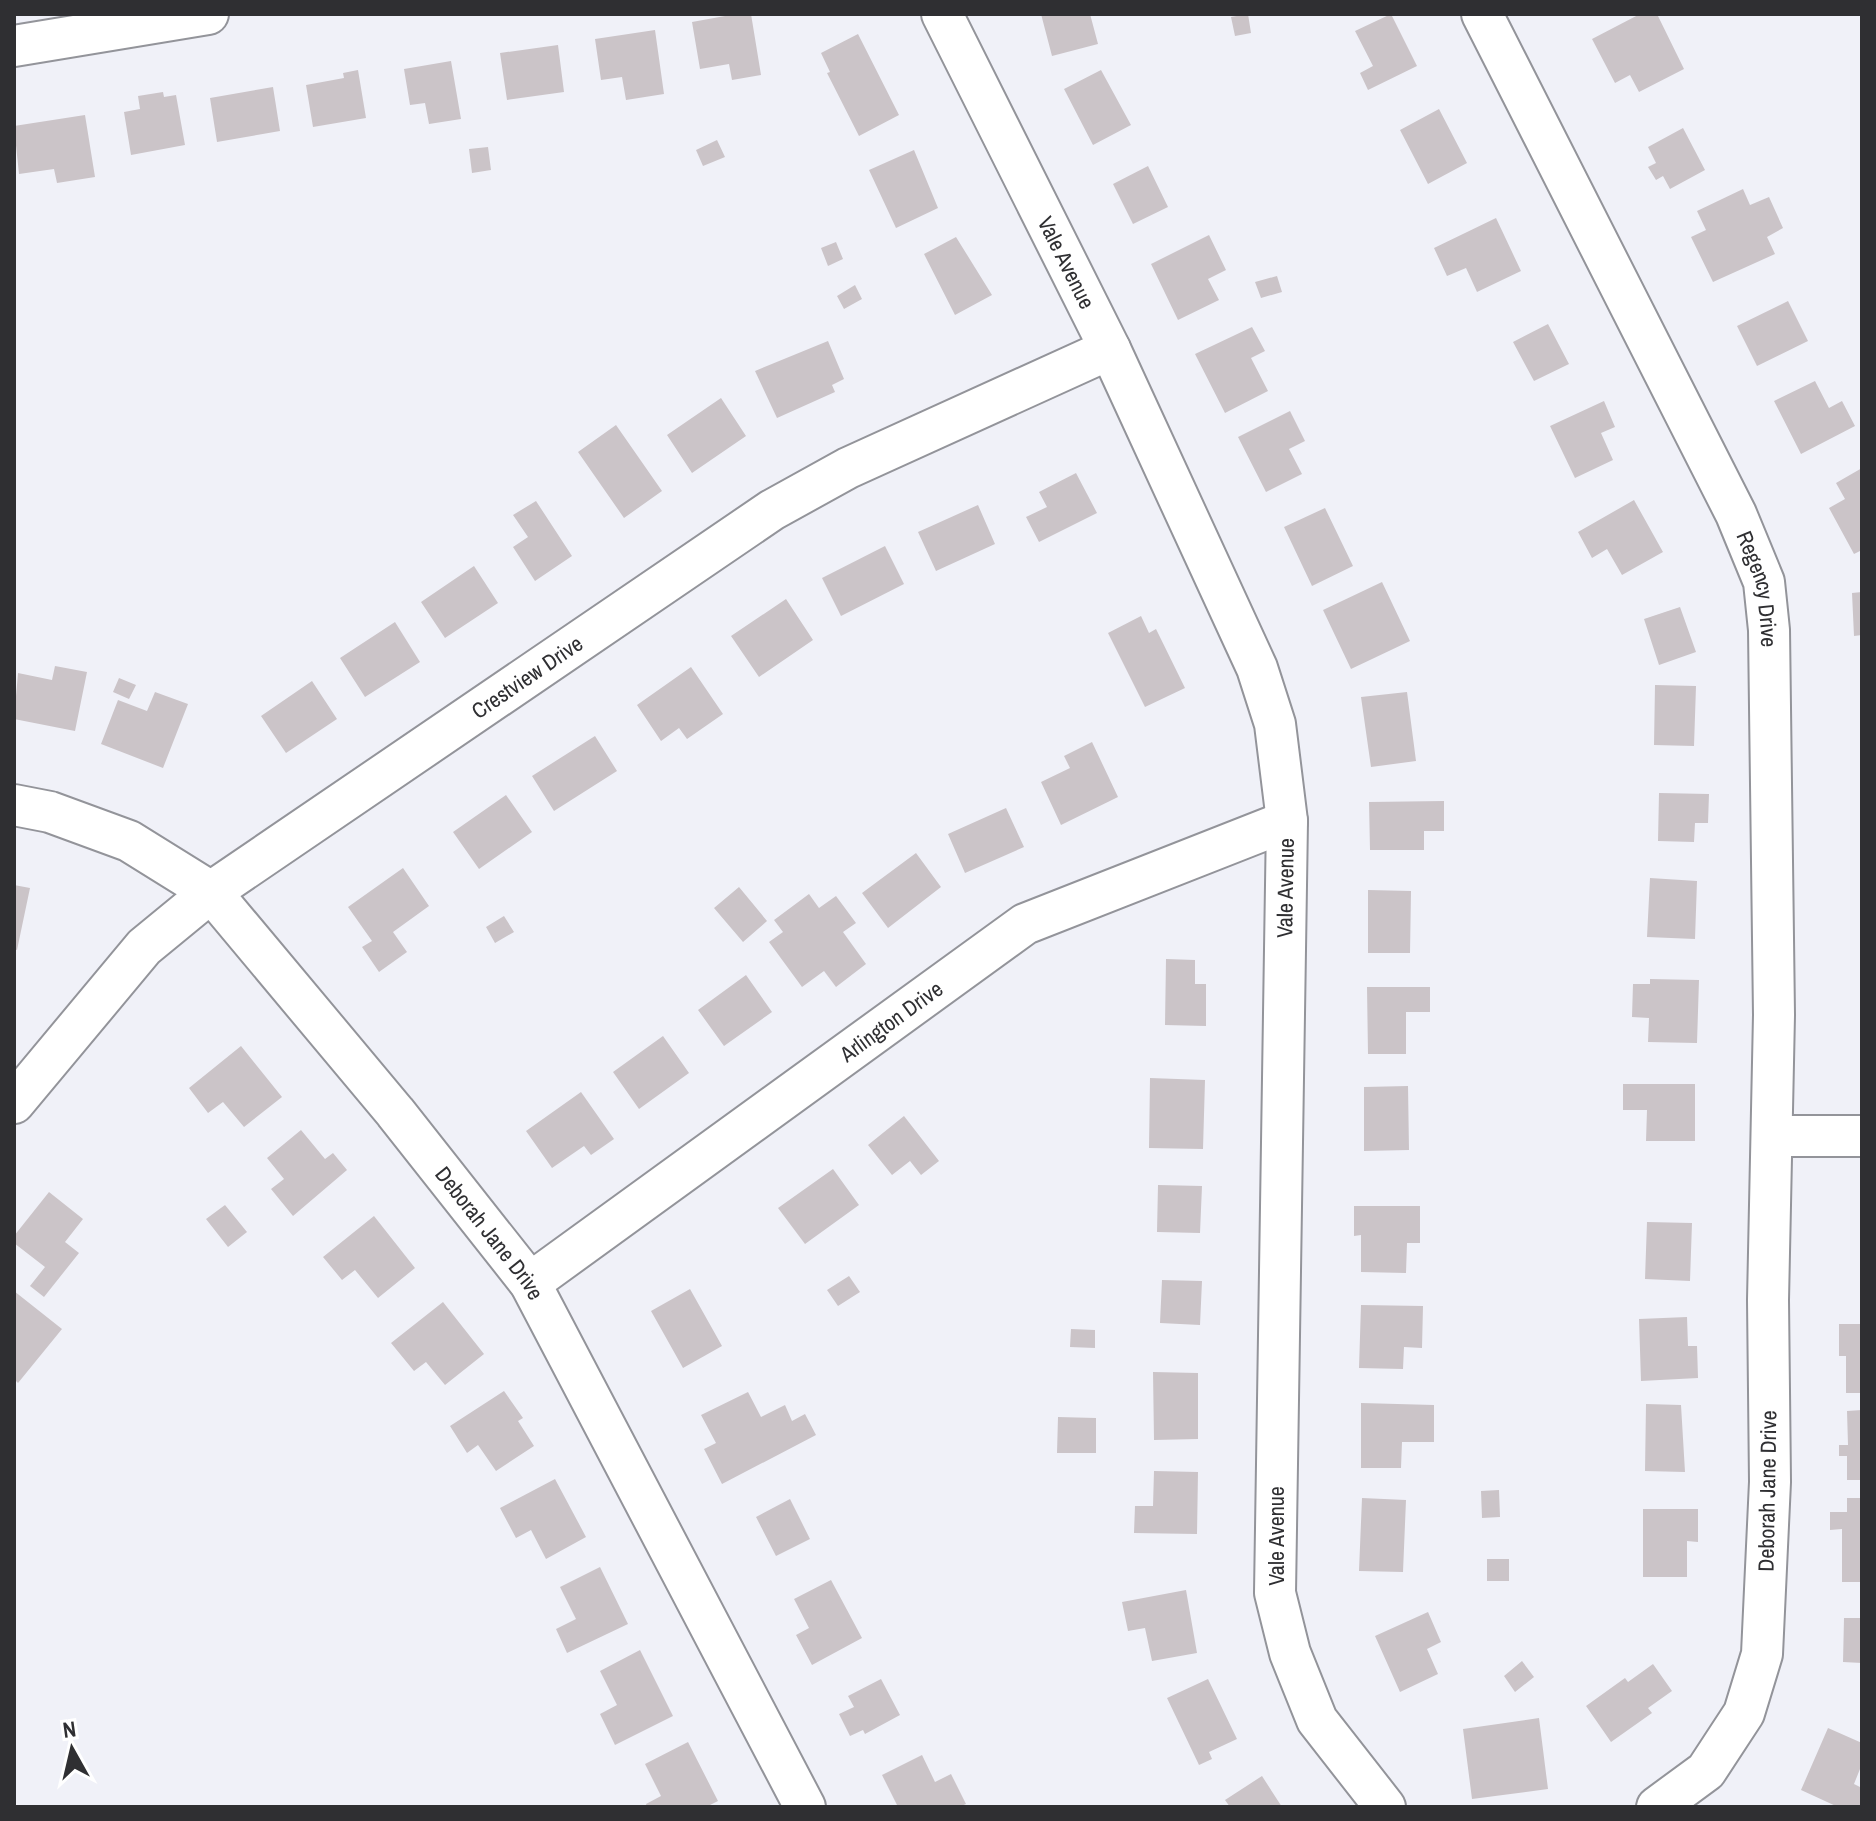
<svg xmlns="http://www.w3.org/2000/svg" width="1876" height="1821" font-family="'Archivo Narrow',sans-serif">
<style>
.building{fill:#cbc4c8}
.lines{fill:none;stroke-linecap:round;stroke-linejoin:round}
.minor-casing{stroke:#93949a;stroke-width:44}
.minor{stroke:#fff;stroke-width:40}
.labels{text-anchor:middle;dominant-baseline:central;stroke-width:8;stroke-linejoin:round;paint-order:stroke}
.street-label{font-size:22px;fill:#2f2f32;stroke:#fff}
</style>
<rect width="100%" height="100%" fill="#f0f1f8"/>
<!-- building -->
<path class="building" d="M736,14H751L761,75L732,80L729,64L700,69L692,22Z
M1041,14H1090L1098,44L1052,56Z
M1248,14L1251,33L1235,36L1231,17Z
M1391,14L1417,66L1368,90L1360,73L1373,66L1355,31Z
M1640,14H1657L1684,69L1639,92L1630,75L1615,83L1592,39Z
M655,30L664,94L626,100L622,77L601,80L595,39Z
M858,34L899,115L859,136L827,73L830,72L821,53Z
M558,45L564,92L507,100L500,53Z
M451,61L461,119L429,124L425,103L410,105L404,69Z
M358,70L366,118L313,127L306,85L344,78L343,73Z
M1101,70L1131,125L1093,145L1064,89Z
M273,87L280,131L217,142L210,98Z
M163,92L164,97L176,95L185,145L131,155L124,112L140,109L138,96Z
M1439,109L1467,163L1428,184L1400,130Z
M85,115L95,177L57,183L54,169L19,174L14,126Z
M1683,128L1705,170L1670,189L1663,176L1656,180L1648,167L1656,163L1648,147Z
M717,140L725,157L703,166L696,150Z
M488,147L491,170L472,173L469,149Z
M914,150L938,208L896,228L869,170Z
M1148,166L1168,207L1133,224L1113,184Z
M1743,189L1750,205L1769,197L1783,228L1767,237L1775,254L1713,282L1691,237L1706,230L1697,211Z
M1496,218L1521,271L1477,292L1466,268L1447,276L1434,248Z
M1209,235L1226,270L1208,279L1219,300L1178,320L1151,264Z
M956,237L992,295L955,315L924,254Z
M836,242L843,259L828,266L821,248Z
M1277,276L1282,292L1261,298L1255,282Z
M855,285L862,299L844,309L837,296Z
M1788,301L1808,341L1757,366L1737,326Z
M1548,324L1569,364L1534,381L1513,342Z
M1252,327L1265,351L1251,358L1268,391L1225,413L1195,354Z
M828,341L844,379L832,385L835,392L777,418L755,371Z
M1815,381L1829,408L1842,401L1855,426L1801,454L1774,401Z
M721,398L746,436L692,473L667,435Z
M1604,401L1615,427L1601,433L1613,460L1575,478L1550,426Z
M1290,411L1305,441L1289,449L1302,474L1266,492L1238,437Z
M616,425L662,491L624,518L578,452Z
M1862,468V550L1854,554L1829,508L1845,499L1836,483Z
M1076,473L1097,513L1039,542L1026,517L1047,507L1039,492Z
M1634,500L1663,552L1622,575L1607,549L1592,558L1578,532Z
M536,501L572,556L535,581L513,547L528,537L513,515Z
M978,505L995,544L936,571L918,532Z
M1325,508L1353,566L1312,586L1284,527Z
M885,546L904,584L841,616L822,578Z
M474,566L498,603L445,638L421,602Z
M1382,582L1410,641L1351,669L1323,610Z
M1862,592V635L1854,636L1852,593Z
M786,599L813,640L759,677L731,636Z
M1680,607L1696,652L1659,665L1644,619Z
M1141,616L1149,633L1156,629L1185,688L1145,707L1108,633Z
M395,622L420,662L365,697L340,658Z
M55,666L87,672L75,731L14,719L18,673L52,680Z
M691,667L723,714L687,739L679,728L661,741L637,705Z
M119,678L136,685L129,699L113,692Z
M312,681L337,719L286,753L261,716Z
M1655,685L1696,686L1694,746L1654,745Z
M155,692L188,704L163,768L101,744L118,700L147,711Z
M1407,692L1416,761L1371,767L1361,697Z
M595,736L617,771L554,811L532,776Z
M1092,742L1118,797L1061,825L1041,782L1070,768L1064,756Z
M1659,793L1709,794L1708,823H1695L1694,842L1658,841Z
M506,795L532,832L479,869L453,832Z
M1444,801V831H1424V850H1370L1369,802Z
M1006,808L1024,847L965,873L948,834Z
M916,853L941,887L888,928L862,893Z
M403,868L429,906L393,932L407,952L379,972L362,947L372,941L348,907Z
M1650,878L1697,881L1695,939L1647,937Z
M14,885L30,888L17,950L14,949Z
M739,887L767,921L743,942L714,908Z
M1368,890L1411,891L1410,953H1368Z
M809,894L819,908L836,896L856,923L843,932L866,964L836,987L824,971L802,987L769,942L783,932L774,920Z
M504,916L514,932L495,943L486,927Z
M1166,959L1195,960V984H1206V1026L1165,1025Z
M746,975L772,1012L724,1046L698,1010Z
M1650,979L1699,980L1697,1043L1648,1042L1649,1018L1632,1017L1633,984H1650Z
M1367,987H1430V1012H1406V1054H1368Z
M663,1036L689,1073L639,1109L613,1072Z
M241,1046L282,1097L244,1127L223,1102L208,1113L189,1088Z
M1150,1078L1205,1080L1203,1149L1149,1148Z
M1623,1084H1695V1141H1646L1647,1110H1623Z
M1408,1086L1409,1150L1364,1151V1087Z
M581,1092L614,1139L591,1155L584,1146L552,1168L526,1131Z
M904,1116L939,1161L921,1175L910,1161L892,1175L868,1145Z
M301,1130L325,1159L333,1153L347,1170L293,1216L271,1189L284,1179L267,1158Z
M833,1169L859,1205L805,1244L778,1208Z
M1158,1185L1202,1186L1200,1233L1157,1232Z
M49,1192L83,1219L65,1242L79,1253L44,1297L30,1286L45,1267L14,1243V1236Z
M225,1205L247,1232L228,1247L206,1219Z
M1354,1206H1420V1243H1407L1406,1273L1361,1272V1235L1354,1236Z
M374,1216L415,1268L378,1298L355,1270L342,1280L323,1257Z
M1647,1222L1692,1223L1690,1281L1645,1279Z
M849,1276L860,1292L838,1306L827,1290Z
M1162,1280L1202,1281L1200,1325L1160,1323Z
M690,1289L722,1346L683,1368L651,1311Z
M14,1291L62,1329L18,1383L14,1379Z
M443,1302L484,1354L445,1385L426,1362L414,1371L391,1343Z
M1361,1305L1423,1306L1422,1348L1404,1347L1403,1369L1359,1368Z
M1687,1317L1688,1346H1697L1698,1378L1641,1381L1639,1319Z
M1839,1324H1862V1393H1846V1356H1839Z
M1071,1329L1095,1330V1348L1070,1347Z
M1153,1372L1198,1373V1439L1154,1440Z
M504,1391L523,1418L518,1421L534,1446L496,1471L478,1445L467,1453L450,1426Z
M748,1392L761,1417L785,1405L792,1421L805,1414L816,1435L722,1484L704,1449L716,1443L701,1415Z
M1361,1403L1434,1405V1442H1402L1401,1468H1361Z
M1646,1404L1681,1405L1685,1472L1645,1471Z
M1862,1410V1480H1847V1456H1839V1445H1848L1847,1411Z
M1058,1417L1096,1418V1453H1057Z
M1154,1471L1198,1472L1197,1534L1134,1533L1135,1506H1153Z
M555,1479L586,1537L546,1559L531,1530L516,1538L500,1508Z
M1499,1490L1500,1517L1482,1518L1481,1491Z
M1362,1498L1406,1500L1403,1572L1359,1571Z
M1847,1498H1862V1582H1842V1529L1830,1530V1512H1847Z
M790,1499L810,1539L776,1556L756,1517Z
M1643,1509H1698V1542L1687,1541V1577H1643Z
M1487,1559H1509V1581H1487Z
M600,1567L628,1624L567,1653L556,1629L576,1619L560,1587Z
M831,1580L862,1638L812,1665L796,1635L809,1628L794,1599Z
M1186,1590L1197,1653L1152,1661L1145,1628L1128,1631L1122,1602Z
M1428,1612L1441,1642L1427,1649L1438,1674L1400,1692L1375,1636Z
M1844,1618H1862V1663L1843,1662Z
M640,1650L673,1716L615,1745L600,1714L617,1705L600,1671Z
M1522,1661L1534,1677L1515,1692L1504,1676Z
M1653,1664L1672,1691L1648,1708L1652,1713L1611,1742L1586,1706L1625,1678L1628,1682Z
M881,1679L900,1715L865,1734L863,1730L850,1736L839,1714L854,1707L848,1696Z
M1208,1679L1237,1739L1209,1752L1212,1759L1199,1765L1167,1698Z
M1539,1718L1548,1789L1472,1799L1463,1729Z
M1828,1728L1862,1743V1764L1854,1784L1862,1788L1860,1807H1838L1801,1790Z
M688,1742L718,1801L706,1807H647L646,1804L661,1796L645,1764Z
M922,1755L935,1782L951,1774L966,1804L959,1807H898L882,1775Z
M1262,1776L1282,1807H1230L1225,1800Z"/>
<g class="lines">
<defs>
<g id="minor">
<path id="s1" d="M942,14L1110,349L1257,668L1275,724L1287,821L1275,1593L1290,1653L1317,1720L1385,1807"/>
<path id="s2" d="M1482,14L1736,514L1764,582L1769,630L1774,1015L1768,1300L1770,1482L1762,1654L1744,1713L1706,1771L1657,1807"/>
<path d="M14,46L208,14"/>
<path id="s3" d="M14,805L50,812L129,841L211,892L395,1112L530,1283L805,1807"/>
<path id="s4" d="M14,1103L144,947L211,892L772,510L848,468L1110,349"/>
<path d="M1772,1136H1862"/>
<path id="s5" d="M530,1283L1025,924L1287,821"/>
</g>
</defs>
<!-- minor casing -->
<use href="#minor" class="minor-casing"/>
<!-- minor -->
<use href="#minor" class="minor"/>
</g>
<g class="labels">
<!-- street labels -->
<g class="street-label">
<text stroke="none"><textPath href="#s1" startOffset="278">Vale Avenue</textPath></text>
<text stroke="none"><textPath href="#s2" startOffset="640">Regency Drive</textPath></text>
<text stroke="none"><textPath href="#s4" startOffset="672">Crestview Drive</textPath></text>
<text transform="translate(1285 888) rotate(-89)">Vale Avenue</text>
<text stroke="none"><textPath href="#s5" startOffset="446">Arlington Drive</textPath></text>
<text stroke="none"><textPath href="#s3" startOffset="658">Deborah Jane Drive</textPath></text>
<text transform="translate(1767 1491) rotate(-89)">Deborah Jane Drive</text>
<text transform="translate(1276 1536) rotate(-90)">Vale Avenue</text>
</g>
</g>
<!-- border -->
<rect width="1876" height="1821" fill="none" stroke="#2f2f32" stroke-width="32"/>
<!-- north arrow -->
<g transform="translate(72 1749) rotate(352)" stroke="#ffffff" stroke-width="6" paint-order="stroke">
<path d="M0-6L14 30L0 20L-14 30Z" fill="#2f2f32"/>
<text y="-12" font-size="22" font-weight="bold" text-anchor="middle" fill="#2f2f32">N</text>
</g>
</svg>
